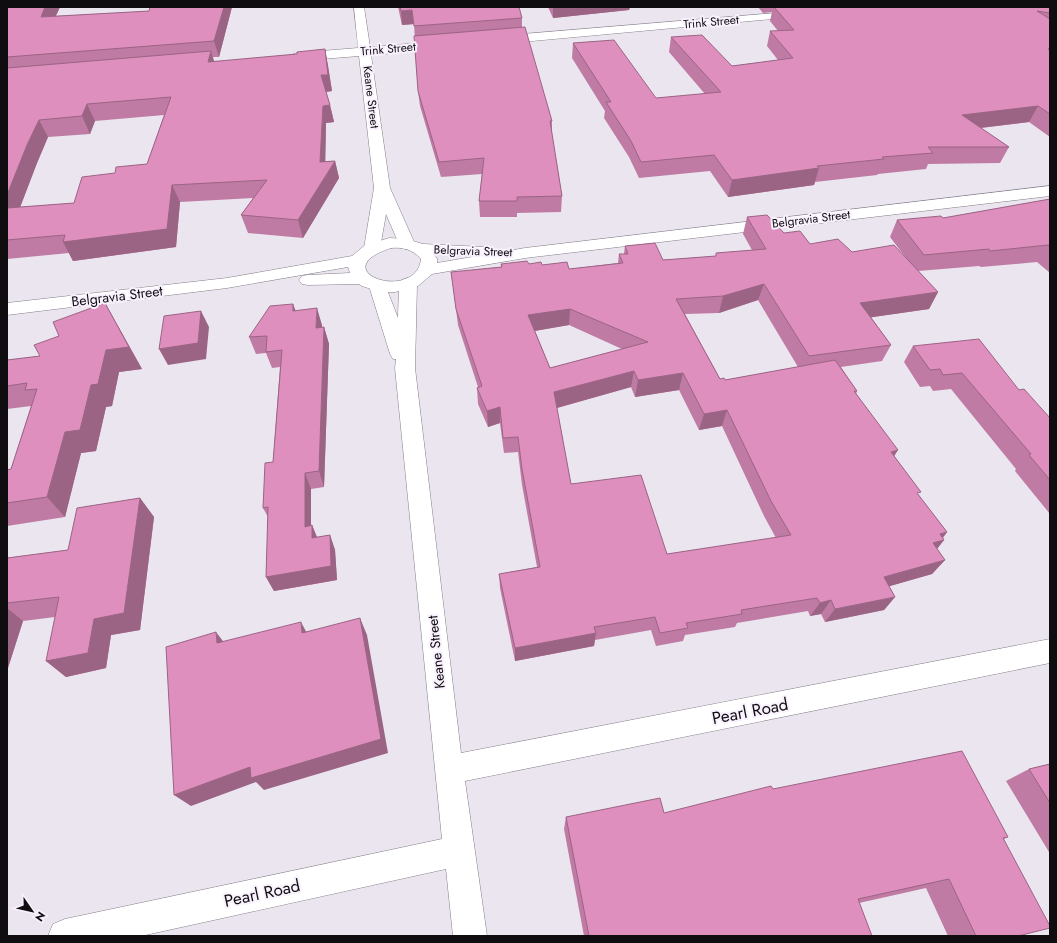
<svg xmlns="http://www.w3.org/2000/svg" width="1057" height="943" font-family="Jost,sans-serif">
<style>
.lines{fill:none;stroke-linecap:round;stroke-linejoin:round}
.minor-casing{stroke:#847f89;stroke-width:1}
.tertiary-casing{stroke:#847f89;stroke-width:1}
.minor{fill:#fff;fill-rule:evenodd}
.tertiary{fill:#fff;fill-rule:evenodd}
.wall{fill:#bf7ba3;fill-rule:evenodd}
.shaded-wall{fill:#9b6484}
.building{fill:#de8fbd;stroke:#9b6484;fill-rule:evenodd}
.labels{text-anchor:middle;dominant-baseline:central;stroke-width:4;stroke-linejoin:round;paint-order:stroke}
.far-street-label{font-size:12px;fill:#100d11;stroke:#f9f2fe}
.street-label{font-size:14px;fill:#100d11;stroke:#f9f2fe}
.near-street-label{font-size:17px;fill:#100d11;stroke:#f9f2fe}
</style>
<rect width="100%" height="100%" fill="#ebe5f0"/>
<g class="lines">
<defs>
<path id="minor" d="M354,7H364L370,47L444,41L448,42L450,45L448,48L444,49L371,55L390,188L415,244L413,248L407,249L401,248L399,244L386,214L380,248L378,252L372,253L366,252L364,248L374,188L359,56L297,61L293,60L291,57L293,54L297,53L358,48Z
M801,11L807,14L805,16L499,44L495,42L493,40L495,38L499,36Z
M408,278L414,280L417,284L415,368L461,753L1050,639V663L465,781L487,936H453L446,869L141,936H48L53,924L65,919L442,839L395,368L396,359H393L390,354L369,286L372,282L378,280L384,282L398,318L399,284L402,280Z"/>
<path id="tertiary" d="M1050,186V196L525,258L432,274L418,286L395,292H380L362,286L359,284L308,285L302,284L299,280L302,276L308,275L350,273L348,267L227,288L7,315V303L227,278L352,256L364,246L389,238L406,239L423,244L484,247L486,251L484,255L479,256L525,248ZM391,248C403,247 412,249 421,259C416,304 321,271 391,248ZM434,254L478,256L437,263V259Z"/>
</defs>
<!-- minor casing -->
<use href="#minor" class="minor-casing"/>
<!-- tertiary casing -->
<use href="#tertiary" class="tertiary-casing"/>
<!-- minor -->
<use href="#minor" class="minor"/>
<!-- tertiary -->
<use href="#tertiary" class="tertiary"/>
</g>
<!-- wall -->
<path class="wall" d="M7,7H60L56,16L232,7L219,57H213L214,62L297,54L325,49L328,66L332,91L326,92L330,105L334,122L326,123L325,161H335L339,178L303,238L248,233L241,215L253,198L180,202L176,247L73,261L69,253L7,259ZM164,115L147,164L74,203L20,207L37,163L48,137L90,134L95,121Z
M398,7H519L522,18V28L552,121V136L562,196L561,212L517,213V217H480L479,201L482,174L441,177L420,106L418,91L414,24L402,25Z
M548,7H630L629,10L553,18Z
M758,7H1050V137L1029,122L981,128L1009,147L1000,163L928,164L926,169L878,174L877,175L815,182L814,185L728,197L710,171L639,178L629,157L604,118L605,111L572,58L573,43L656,98L705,94L669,52L671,37L732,66L778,60L767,46L770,31H778L770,21L772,12L763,13Z
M1050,199V273L1037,262L981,267L979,266L918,271L938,292L929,309L871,317L891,345L882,361L841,367L857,391L856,394L919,496L947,532L943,538L944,540L937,549L945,560L932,574L889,586L895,597L884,610L825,622L821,614L810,616L808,611L737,623L735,627L685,635L683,641L656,646L651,630L595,640L594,646L515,661L500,588L499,574L537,567L522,485L518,452L504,453L500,423L488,427L478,404L477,388L478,387L458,325L451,272L501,267V264H529L542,265L569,269L618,263L619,254H624L625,246L663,260L716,256V253L752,250L743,234L747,217L810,244L852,252L906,258L890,237L897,220L943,218ZM758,300L798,367L725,380L720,379L685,314L719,313ZM569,325L622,349L550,368L535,331ZM631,387L635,397L679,390L699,430L722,426L764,516L776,538L667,554L571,484L557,408Z
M293,304L295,310L322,325V327H324L329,344L324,487L311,489V525H312L317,537L330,535L335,550L337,580L274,591L266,577L268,517L263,508L273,462L280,367L272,368L266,353L256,354L249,337Z
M118,326L142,369L119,372L112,406L106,407L96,451L81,453L65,517L7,526V470L11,469L31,406L7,409V360L40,356Z
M913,346L1019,390L1050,418V514L1015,471L1016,469L951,389L933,391L930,386L920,387L904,362Z
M140,498L154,517L140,630L111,635L106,668L66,677L46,661L55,617L23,621L7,671V558L68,550Z
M1050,764V852H1049L1006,781L1029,769Z
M773,789L1008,837L1004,839L1018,936H948L926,888L859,903L872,936H584L564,829L566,817L664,813Z"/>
<!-- shaded-wall -->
<path class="shaded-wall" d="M45,7H60L48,32L41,17Z
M224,7H232L219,57L214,41Z
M553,7H630L629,10L553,18Z
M412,10L414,24L402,25L401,11Z
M325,49L328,66L332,91L325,92L321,75Z
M211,51L216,68L208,62Z
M87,104L95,121L90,134L82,116Z
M330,105L334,122L326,123L325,178L335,161L339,178L303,238L298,220L320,162L323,106Z
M1038,106L1029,122L954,131L962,115Z
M39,120L48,137L37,163L13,226L7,217V195L27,145Z
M819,168L814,185L728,197L732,180Z
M172,185L180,202L176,247L73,261L63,242Z
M764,284L758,300L719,313L723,296Z
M938,292L929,309L853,320L860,303Z
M105,303L142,369L119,372L112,406L106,407L96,451L81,453L65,517L47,497L65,432L91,385Z
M293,304L299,320L293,311Z
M317,308L322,325L321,344L316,328Z
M570,309L569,325L528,332V315Z
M201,311L209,327L206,359L168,365L159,349Z
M324,327L329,344L324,487L319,471Z
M634,371L631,387L553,409L554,392Z
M683,373L679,390L635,397L638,380Z
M500,407V423L488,427L487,411Z
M727,410L722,426L699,430L704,414Z
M898,450L888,466L891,452Z
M305,473L311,489V541L305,527Z
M140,498L154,517L140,630L111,635L106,668L66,677L46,661L94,619Z
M312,525L318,540L312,538Z
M947,532L940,541L944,540L932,555L921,558L940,534Z
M330,535L335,550L337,580L274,591L266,577Z
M945,560L932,574L873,591L884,577Z
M895,597L884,610L825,622L835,609Z
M831,600L821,614L810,616L820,603Z
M7,608L23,621L7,671Z
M360,618L367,635L388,753L264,790L256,782L191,806L174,795Z
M301,622L310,639L302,633Z
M216,632L229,649L217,643Z
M596,633L594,646L515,661V648Z"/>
<!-- building -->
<path class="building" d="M7,7H45L41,17L149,11L150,7H224L214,41L7,57Z
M400,7H519L522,18L414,26L412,10L401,11Z
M774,7H1050V13L1037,11L1050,19V49H1048L1050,50V114L1038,106L962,115L1009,147H928L933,153L882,157L884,159L817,166L819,168L732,180L714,155L641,162L631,141L606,102H611L573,43L614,40L656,98L721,92L671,37L702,35L732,66L793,58L770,31L794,30Z
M525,27L552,121H550L562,196L517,197V201H479L484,158L439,162L418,91L414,36Z
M325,49L328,75H321L330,105L323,106L320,162L335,161L298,220L241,215L267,180L172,185L167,229L63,242L65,235L7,240V208L74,203L82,177L115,173L116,167L147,164L171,97L87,104L82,116L39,120L27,145L7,195V68L211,51L208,62L297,54V52Z
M1050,199V246L1048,245L990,251L989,249L924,255L897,220L941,216L943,218Z
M767,215L784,233L800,231L810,244L838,239L852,252L894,245L938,292L860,303L891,345L809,356L764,284L723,296L676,299L720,379L724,378L725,380L835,360L857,391H854L898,450L891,452L921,492L917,493L947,532L940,534L944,540L933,543L945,560L884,577L895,597L835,609L831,600L820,603L817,598L741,610L742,614L686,623L688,628L660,633L655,617L594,627L596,633L515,648L499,574L540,567L522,469L518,437L503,438L500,407L487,411L477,388L482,386L456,309L451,272L502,267L501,264L527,261L529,264L541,262L542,265L567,262L569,269L623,263L619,254H628L625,246L655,243L663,260L716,256V253L766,249L747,217ZM570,309L648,342L550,368L528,315ZM634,371L638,380L683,373L704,414L727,410L771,501L791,535L667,554L641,475L571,484L554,392Z
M105,303L129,347L106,350L98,384L91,385L80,430L65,432L47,497L7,503V470L11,469L37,389L25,390L27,383L7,386V360L40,356L34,345L59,336L53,322Z
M293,304V311L317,308L316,328L324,327L319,471L305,473V527L312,525V538L330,535L331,566L266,577L268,507L263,508L265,463L273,462L282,350L266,352L267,336L249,337L270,306Z
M201,311L198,343L159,349L164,316Z
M979,339L1019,390L1024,389L1050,418V480L1029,455L1031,454L962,373L943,375L940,369L930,370L913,346Z
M140,498L124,613L94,619L88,653L46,661L59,597L7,603V558L68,550L77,508Z
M360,618L381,739L251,778L250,767L174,795L166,647L216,632L217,643L301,622L302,633Z
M962,751L1008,837L1003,838L1050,926V928L1018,936H976L949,879L858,899L872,936H589L566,817L660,798L664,813L771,786L773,789Z
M1050,764V803L1029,769Z"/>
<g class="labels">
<!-- far-street labels -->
<g class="far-street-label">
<text transform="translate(711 22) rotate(-5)">Trink Street</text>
<text transform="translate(388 49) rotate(-5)">Trink Street</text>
<text transform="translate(371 97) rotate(83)">Keane Street</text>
<text transform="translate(811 219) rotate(-7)">Belgravia Street</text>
<text transform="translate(473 251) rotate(2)">Belgravia Street</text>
</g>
<!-- street labels -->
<g class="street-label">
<text transform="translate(117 296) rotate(-7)">Belgravia Street</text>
<text transform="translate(436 652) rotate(-96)">Keane Street</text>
</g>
<!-- near-street labels -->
<g class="near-street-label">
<text transform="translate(750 711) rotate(-11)">Pearl Road</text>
<text transform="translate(262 893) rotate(-12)">Pearl Road</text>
</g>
</g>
<!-- border -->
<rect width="1057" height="943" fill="none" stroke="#100d11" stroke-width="16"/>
<!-- north arrow -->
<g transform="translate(32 911) rotate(124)" stroke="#f9f2fe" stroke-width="3" paint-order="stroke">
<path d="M0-3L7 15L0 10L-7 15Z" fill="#100d11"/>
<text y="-6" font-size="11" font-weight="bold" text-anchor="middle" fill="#100d11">N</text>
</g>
</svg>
